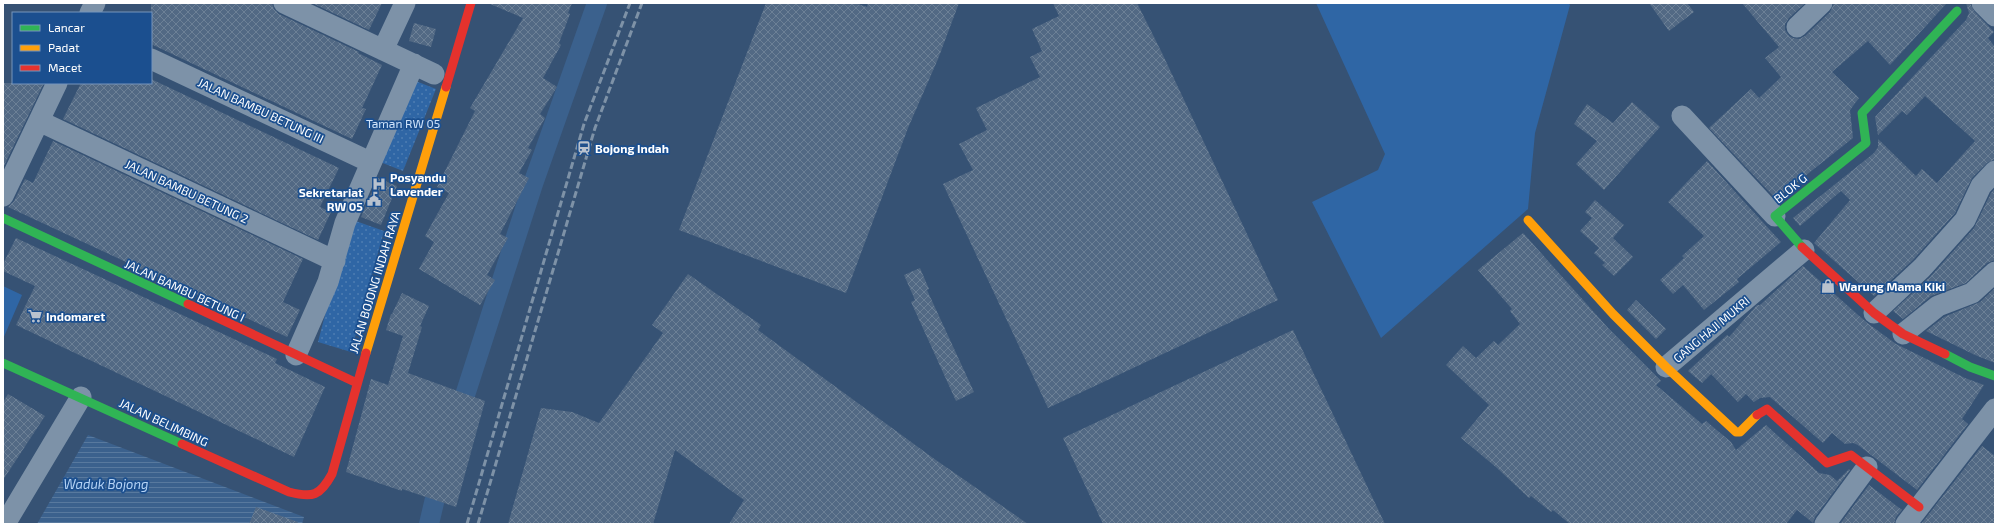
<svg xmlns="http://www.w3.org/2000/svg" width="1998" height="527" font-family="'Exo 2',sans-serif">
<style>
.green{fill:#2f66a5}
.park{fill:url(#park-dots)}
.water{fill:url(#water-rules)}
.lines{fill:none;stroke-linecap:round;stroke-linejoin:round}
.canal{stroke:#3b618d;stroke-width:20}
.building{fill:url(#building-cross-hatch)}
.street{stroke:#7d92a8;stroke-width:21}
.fast{stroke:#30b455;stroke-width:9}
.slow{stroke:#ff9f0a;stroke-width:9}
.jam{stroke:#e5322d;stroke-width:9}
.rail{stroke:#7e92a7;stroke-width:3;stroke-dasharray:7 3;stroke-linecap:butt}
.labels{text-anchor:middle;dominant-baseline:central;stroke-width:3.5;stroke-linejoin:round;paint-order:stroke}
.street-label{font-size:12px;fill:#fff;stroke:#1b4f8f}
.park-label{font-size:12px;fill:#cfe3fa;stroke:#1b4f8f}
.poi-label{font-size:12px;font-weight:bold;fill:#fff;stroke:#1b4f8f;text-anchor:start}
.water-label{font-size:13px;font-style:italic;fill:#b5d3f5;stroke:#1b4f8f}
</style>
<defs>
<pattern id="park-dots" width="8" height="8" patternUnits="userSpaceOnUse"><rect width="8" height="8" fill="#2f66a5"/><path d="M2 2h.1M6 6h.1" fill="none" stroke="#4e7db2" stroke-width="1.8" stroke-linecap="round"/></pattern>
<pattern id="water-rules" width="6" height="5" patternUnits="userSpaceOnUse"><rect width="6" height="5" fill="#3b618d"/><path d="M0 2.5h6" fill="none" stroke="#58799e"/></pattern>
<pattern id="building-cross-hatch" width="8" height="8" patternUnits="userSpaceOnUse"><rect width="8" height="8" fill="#526984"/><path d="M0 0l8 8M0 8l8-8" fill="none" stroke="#6c8096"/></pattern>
</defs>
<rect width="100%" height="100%" fill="#365274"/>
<!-- green -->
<path class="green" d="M1316,3H1568L1570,5L1535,133L1528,209L1381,338L1312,202L1378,170L1385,154Z
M3,286L22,295L3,339Z"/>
<!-- park -->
<path class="park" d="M403,76L436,89L403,171L370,158Z
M350,219L384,231L351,352L318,342Z"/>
<!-- water -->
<path class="water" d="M88,435L304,517L302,524H37Z"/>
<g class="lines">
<!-- canal -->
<path class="canal" d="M457,420L533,184L597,3
M429,524L441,473"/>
</g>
<!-- building -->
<path class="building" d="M151,3H272L274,9L279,14L359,52L358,53L382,65L362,108L366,109L352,139L151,44Z
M312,3H382L369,30Z
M488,3H572L568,13L570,14L559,43L561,45L543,78L557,87L540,114L545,118L528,148L532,150L519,173L529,178L500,234L508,238L487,275L495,280L480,305L419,269L434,242L425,236L449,193L437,187L475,111L470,108L523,18Z
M766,3H855L867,7L868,3H959L938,59L908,128L846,293L679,230Z
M1053,3H1137L1162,53L1278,300L1048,408L943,184L973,170L959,144L987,130L976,108L1040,77L1030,57L1042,51L1032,29L1059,16Z
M1649,3H1687L1694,12L1669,31Z
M1742,3H1805L1789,18L1785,24V30L1789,36L1793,38L1799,39L1805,36L1830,12L1834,3H1947L1890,65L1868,41L1832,72L1859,98L1850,110L1853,138L1776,199L1709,128L1751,89L1759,98L1781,77L1765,58L1779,47Z
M1966,3H1970L1974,11L1994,32L1988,38L1995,47V159L1987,163L1972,178L1955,213L1913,260L1874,296L1814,243L1850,200L1841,191L1800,226L1793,218L1874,153L1878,147V139L1916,176L1922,169L1937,183L1975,141L1925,96L1907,115L1902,111L1878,135L1875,117L1966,20L1969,13Z
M414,23L436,29L431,47L409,41Z
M151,79L339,168L320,207L331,212L318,240L63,119L81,83H151Z
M3,83H44L3,168Z
M1632,102L1660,127L1604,190L1576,164L1597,141L1574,124L1587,104L1613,123Z
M53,141L303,259L283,302L300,310L287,337L8,207L14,201L25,179L33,183Z
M1707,161L1781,242L1737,279L1739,282L1704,310L1683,285L1673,294L1660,280L1684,258L1682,256L1704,236L1668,202Z
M378,178L397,186L381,225L361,217Z
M1995,189V260L1987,263L1966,283L1931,296L1903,319L1893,311L1931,276L1974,228L1991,193Z
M1595,200L1624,225L1613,238L1633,257L1614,276L1602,265L1605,263L1594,253L1599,248L1580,231L1592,218L1585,212Z
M1523,233L1609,329L1661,381L1656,385L1702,424L1706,421L1731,442L1736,450L1766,425L1819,473L1830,475L1837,481L1849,469L1850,470L1815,517L1813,523L1797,510L1786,524H1570L1553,510L1551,512L1531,496L1529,498L1497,468L1461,438L1489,405L1446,365L1463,346L1476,358L1494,341L1498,345L1520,324L1510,311L1512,309L1478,270Z
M16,238L277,359L275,363L325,387L294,457L16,325L35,286L3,271V264Z
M1803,266L1866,322L1896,344L1965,378L1984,385L1962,419L1968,424L1917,490L1858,445L1853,443L1845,444L1832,433L1823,443L1770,397L1760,398L1754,402L1746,394L1738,402L1711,374L1702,383L1688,371L1727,335L1729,337L1757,305H1760Z
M920,268L929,289L927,290L974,392L956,401L911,302L915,300L904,275Z
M688,274L761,325L758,330L933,458L1028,524H729L744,500L675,450L653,524H508L541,408L572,412L599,423L663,333L652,325Z
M1995,288V363L1975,355L1926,331L1944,317L1980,302Z
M402,293L429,306L420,326L422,327L408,373L485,401L456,507L402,489V491L346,472L371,379L388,385L403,336L386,330L391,314H392Z
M1636,300L1666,329L1656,339L1627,310Z
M1293,330L1385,524H1103L1063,438Z
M8,394L45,416L3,480V402Z
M1982,446L1995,456V524H1921Z
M1869,485L1902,510L1896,517L1894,524H1840Z
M256,507L298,522L297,524H249Z"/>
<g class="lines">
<!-- street -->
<path class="street" d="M284,3L434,74
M1982,3L1995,16
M90,13L95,3
M1797,27L1822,3
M383,50L405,3
M151,59L370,162
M1682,116L1775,216
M39,121L335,261
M3,196L57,83
M1874,313L1922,268L1965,220L1981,186L1995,171
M1903,334L1938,306L1972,293L1995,272
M296,355L328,282L345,223L414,64
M1666,367L1804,250
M5,524L81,397
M1825,524L1867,467
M1906,524L1995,409"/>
<!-- fast -->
<path class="fast" d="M3,218L188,304
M1802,247L1775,216L1866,143L1862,113L1957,11
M1945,354L1970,367L1995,376
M3,363L182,444"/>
<!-- slow -->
<path class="slow" d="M1528,220L1613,314L1666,367L1736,432H1740L1757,415
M366,353L446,87"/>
<!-- jam -->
<path class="jam" d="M446,87L471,3
M1802,247L1874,313L1903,334L1945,354
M188,304L357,383
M1757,415L1767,409L1827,463L1851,455L1919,507
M182,444L289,492C313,498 320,496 332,474L366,353"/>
<!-- rail -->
<path class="rail" d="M467,524L584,124L630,3
M478,524L595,128L642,3"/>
</g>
<!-- icons -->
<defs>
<symbol id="station-bare" viewBox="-9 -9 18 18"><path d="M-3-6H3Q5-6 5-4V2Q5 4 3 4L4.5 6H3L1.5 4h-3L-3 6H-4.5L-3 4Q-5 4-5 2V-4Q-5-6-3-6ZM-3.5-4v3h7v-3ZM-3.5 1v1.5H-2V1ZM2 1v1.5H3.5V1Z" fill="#b9c2ce" stroke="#1b4f8f" stroke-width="2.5" paint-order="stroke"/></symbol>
<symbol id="hospital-bare" viewBox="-9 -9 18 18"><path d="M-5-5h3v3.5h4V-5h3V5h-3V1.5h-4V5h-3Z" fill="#b9c2ce" stroke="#1b4f8f" stroke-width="2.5" paint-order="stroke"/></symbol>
<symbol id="civic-bare" viewBox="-9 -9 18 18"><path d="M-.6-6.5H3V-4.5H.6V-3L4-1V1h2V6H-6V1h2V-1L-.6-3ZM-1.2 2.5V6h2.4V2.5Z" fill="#b9c2ce" stroke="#1b4f8f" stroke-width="2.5" paint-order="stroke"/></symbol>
<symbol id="shop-bare" viewBox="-9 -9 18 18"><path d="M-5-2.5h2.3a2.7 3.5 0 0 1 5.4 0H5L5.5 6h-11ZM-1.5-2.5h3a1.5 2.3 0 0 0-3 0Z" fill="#b9c2ce" stroke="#1b4f8f" stroke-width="2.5" paint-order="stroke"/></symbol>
<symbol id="supermarket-bare" viewBox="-9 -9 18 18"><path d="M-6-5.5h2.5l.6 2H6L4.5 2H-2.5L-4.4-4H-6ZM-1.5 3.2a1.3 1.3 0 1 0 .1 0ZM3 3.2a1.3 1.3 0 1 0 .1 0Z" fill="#b9c2ce" stroke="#1b4f8f" stroke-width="2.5" paint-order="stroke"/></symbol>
</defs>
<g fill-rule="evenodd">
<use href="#station-bare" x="574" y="138" width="20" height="20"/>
<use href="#hospital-bare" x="369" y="174" width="20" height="20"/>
<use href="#civic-bare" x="364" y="189" width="20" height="20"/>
<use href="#shop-bare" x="1818" y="276" width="20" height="20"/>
<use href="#supermarket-bare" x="25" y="306" width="20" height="20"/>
</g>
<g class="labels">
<!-- street labels -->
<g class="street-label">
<text transform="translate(261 110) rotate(25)">JALAN BAMBU BETUNG III</text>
<text transform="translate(1790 188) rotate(-39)">BLOK G</text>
<text transform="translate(187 191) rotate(25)">JALAN BAMBU BETUNG 2</text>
<text transform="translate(374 282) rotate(-73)">JALAN BOJONG INDAH RAYA</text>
<text transform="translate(185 290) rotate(25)">JALAN BAMBU BETUNG I</text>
<text transform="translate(1711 329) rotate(-40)">GANG HAJI MUKRI</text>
<text transform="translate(164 422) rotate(25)">JALAN BELIMBING</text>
</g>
<!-- park labels -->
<g class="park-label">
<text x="403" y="123">Taman RW 05</text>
</g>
<!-- poi labels -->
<g class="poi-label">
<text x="595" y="148">Bojong Indah</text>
<text x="390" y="177">Posyandu<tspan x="390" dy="14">Lavender</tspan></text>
<text x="363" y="192" text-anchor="end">Sekretariat<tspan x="363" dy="14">RW 05</tspan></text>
<text x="1839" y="286">Warung Mama Kiki</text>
<text x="46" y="316">Indomaret</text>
</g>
<!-- water labels -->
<g class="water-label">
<text x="106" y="484">Waduk Bojong</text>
</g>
</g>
<!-- border -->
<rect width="1998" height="527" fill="none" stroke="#ffffff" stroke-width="8"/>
<!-- legend -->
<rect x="12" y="12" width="140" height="72" fill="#1b4f8f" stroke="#7695bc"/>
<rect x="20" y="25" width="20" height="6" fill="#30b455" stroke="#7695bc"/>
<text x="48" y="32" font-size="12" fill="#ffffff">Lancar</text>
<rect x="20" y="45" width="20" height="6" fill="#ff9f0a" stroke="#7695bc"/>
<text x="48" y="52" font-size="12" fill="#ffffff">Padat</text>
<rect x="20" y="65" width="20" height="6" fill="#e5322d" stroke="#7695bc"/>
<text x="48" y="72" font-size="12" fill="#ffffff">Macet</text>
</svg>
